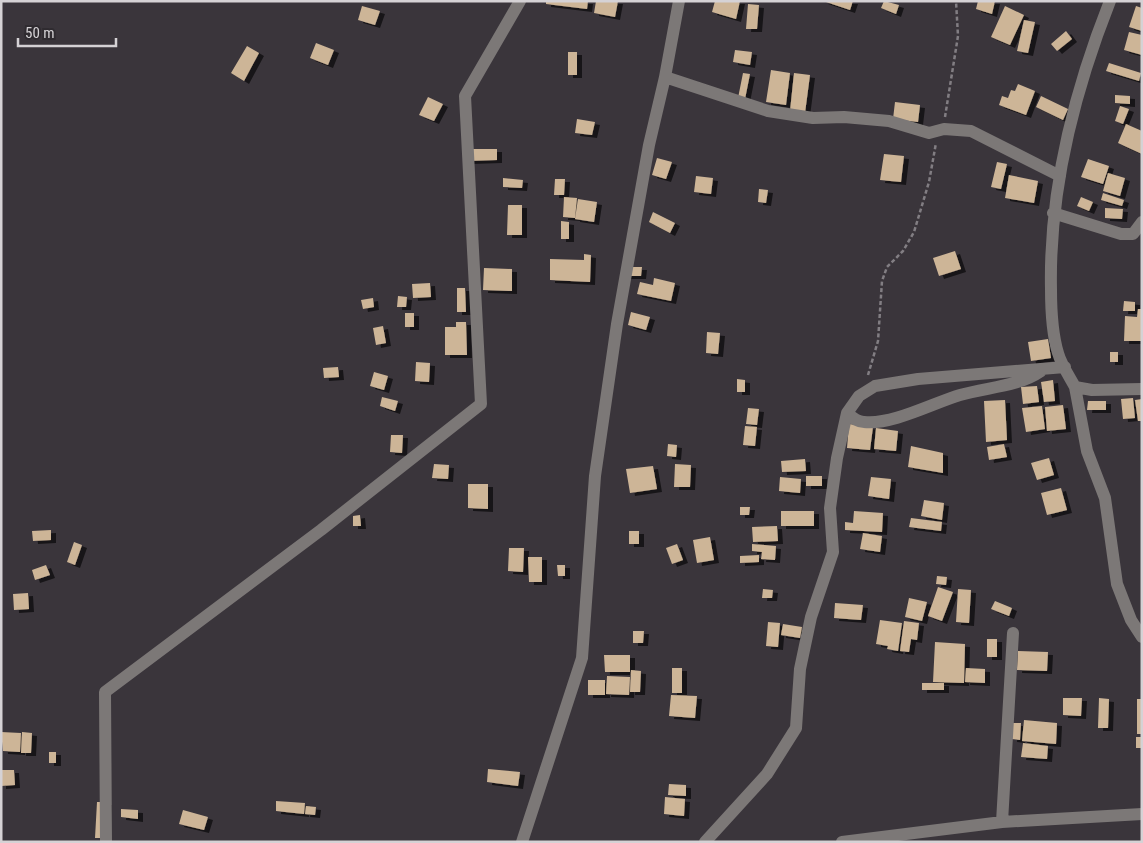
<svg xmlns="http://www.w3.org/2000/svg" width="1143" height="843" font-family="'Roboto Condensed',sans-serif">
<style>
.building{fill:#cdb597;filter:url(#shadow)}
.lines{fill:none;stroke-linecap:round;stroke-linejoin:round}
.path{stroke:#827e83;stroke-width:2.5;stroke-dasharray:4 2.5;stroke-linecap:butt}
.minor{stroke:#7c7877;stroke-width:12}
</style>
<defs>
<filter id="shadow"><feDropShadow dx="5" dy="3" stdDeviation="0" flood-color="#0009"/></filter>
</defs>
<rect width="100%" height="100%" fill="#3a353b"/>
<!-- building -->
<path class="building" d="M546,1H588L587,9L546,4Z
M596,1H618L615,17L594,13Z
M715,1H740L736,19L712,12Z
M823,1H853L850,10Z
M884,1L899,5L896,14L881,8Z
M978,1H995L992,14L976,9Z
M748,4L759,5L757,29H746Z
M362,6L380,11L375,25L358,20Z
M1005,6L1024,15L1010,45L991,37Z
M1136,6L1142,8V31L1129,27Z
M1024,20L1035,22L1028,53L1017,51Z
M1066,31L1072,39L1057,51L1051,44Z
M1129,32L1142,35V55L1124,50Z
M316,43L334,50L328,65L310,58Z
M247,46L259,53L244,81L231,73Z
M735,50L752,52L750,65L733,62Z
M568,52H577V75H568Z
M1109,63L1141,73L1139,81L1106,71Z
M771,70L790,73L786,105L766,102Z
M743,73L750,74L745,99L738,98Z
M794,73L810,75L805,113L790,111Z
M1018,84L1035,91L1026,115L999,105L1002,96L1008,98L1011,90L1015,91Z
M1115,95L1130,96V104L1115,103Z
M1041,96L1068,109L1063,120L1036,107Z
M428,97L443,104L434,121L419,115Z
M895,102L920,105L918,122L893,119Z
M1120,106L1129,109L1123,124L1115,121Z
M577,119L595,122L592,135L575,133Z
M1126,124L1142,131V154L1118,143Z
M467,149H497V160L467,161Z
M884,154L904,156L901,182L880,180Z
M657,158L672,162L666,179L652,175Z
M1088,159L1109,166L1103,184L1081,177Z
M997,162L1007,164L1001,189L991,187Z
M1108,173L1125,178L1120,196L1103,191Z
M1009,175L1038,181L1034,203L1005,198Z
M696,176L713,178L711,194L694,192Z
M503,178L523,180L522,188L503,187Z
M555,179H565L564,195H554Z
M759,189L768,190L766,203L758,202Z
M1103,193L1124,200L1122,206L1101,200Z
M564,197L577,198L575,218L563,217Z
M1081,197L1093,202L1089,211L1077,206Z
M578,199L597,202L594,222L575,219Z
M508,205H522V235H507Z
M1105,208L1123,209L1122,219L1105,218Z
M653,212L675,223L670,233L649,222Z
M561,221L569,222V239H561Z
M955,251L961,269L939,276L933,258Z
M584,254L591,255L590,282L550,280V259L584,260Z
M627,267H642L641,276H626Z
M484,268L512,269V291L483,290Z
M654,278L675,283L671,301L637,294L640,282L653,285Z
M430,283L431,297L413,298L412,284Z
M457,288H465L466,312H457Z
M398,296L407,297L406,307H397Z
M373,298L374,307L363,309L361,300Z
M1124,301L1135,302V311H1123Z
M1138,309H1142V341H1124L1125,316L1137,317Z
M631,312L650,317L646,330L628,325Z
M405,313H414V327H405Z
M456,322H466L467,355H445V327H456Z
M383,326L386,343L376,345L373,328Z
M707,332L720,333L718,354L706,353Z
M1048,339L1051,358L1031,361L1028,342Z
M1110,352H1118V362H1110Z
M416,362L430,363L429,382L415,381Z
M338,367L339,377L324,378L323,368Z
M374,372L388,376L384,390L370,386Z
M737,379L745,380V392H737Z
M1053,380L1055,401L1044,402L1041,382Z
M1037,386L1039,402L1023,404L1021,387Z
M382,397L398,401L395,411L380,406Z
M1133,398L1135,418L1123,419L1121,399Z
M1142,399V421H1138L1135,400Z
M1005,400L1007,440L986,442L984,401Z
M1088,401H1106V410H1087Z
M1063,405L1066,429L1047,431L1045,407Z
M1042,406L1045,429L1026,432L1022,408Z
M748,408L759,409L757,425L746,424Z
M849,424L873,427L870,450L847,448Z
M745,426L757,427L755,446L743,445Z
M876,428L898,431L896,451L874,449Z
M391,435H403L402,453L390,452Z
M668,444L677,445L676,457L667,456Z
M1004,444L1007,457L989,460L987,447Z
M911,446L943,453V473L908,467Z
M1049,458L1054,475L1037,480L1031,463Z
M805,459L806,471L782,472L781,461Z
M434,464L449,465L448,479L432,478Z
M675,464L691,465L690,487H674Z
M653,466L657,489L630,493L626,469Z
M806,476H822V486H806Z
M780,477L801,479L800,493L779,491Z
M871,477L891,479L889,499L868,496Z
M468,484H488V509L468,508Z
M1061,488L1067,510L1047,515L1041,493Z
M924,500L944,503L942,520L921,516Z
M740,507H750L749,515H740Z
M781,511H814V526H781Z
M854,511L883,513L882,532L845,530V522L853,523Z
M360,515L361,526H353V516Z
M911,518L942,522L941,531L909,527Z
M777,526L778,541L753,542L752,527Z
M51,530V540L33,541L32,531Z
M629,531H639V544H629Z
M863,533L882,536L880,552L860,549Z
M710,537L714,560L697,563L693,540Z
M74,542L82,545L75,565L67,562Z
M677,544L683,560L672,564L666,548Z
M752,544L776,546L775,560L761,559L762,552L752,551Z
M509,548H524L523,572L508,571Z
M759,555V562L740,563V556Z
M528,557H542V582H529Z
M46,565L50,575L35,580L32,570Z
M557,565H565V576H558Z
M937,576L947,577L946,585L936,584Z
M938,587L953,592L942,621L928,616Z
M763,589L773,590L772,598H762Z
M958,589L971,590L969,623L956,622Z
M28,593L29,609L14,610L13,594Z
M909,598L927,602L922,621L905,617Z
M995,601L1012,608L1009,616L991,609Z
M835,603L863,605L861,620L834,618Z
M880,620L902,623L898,651L887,649L888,646L876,644Z
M904,621L919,623L917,640L911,639L909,652L900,651Z
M768,622L780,623L778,647L766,646Z
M783,624L802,627L800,638L781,635Z
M633,631H644L643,643H633Z
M987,639H997V657H987Z
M935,642L965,644L964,683L933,682Z
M1018,651L1048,652L1047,671L1017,670Z
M604,655H630V672H605Z
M672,668H682V693H672Z
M966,668L985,669V683L965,682Z
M631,670L641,671L640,692H630Z
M607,676L630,677L629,695L606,694Z
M588,680H605V695H588Z
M922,683H944V690H922Z
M671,695L697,696L695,718L669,716Z
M1063,698H1082L1081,716L1063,715Z
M1099,698L1109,699L1108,728H1098Z
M1137,699H1142V734H1137Z
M1024,720L1057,723L1056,744L1022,741Z
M1013,723H1021L1020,740L1012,739Z
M1,732L21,733L20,752L3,751Z
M22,732L32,733L31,753H21Z
M1136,737H1142V748H1136Z
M1023,743L1048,746L1047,759L1021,757Z
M49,752H56V763H49Z
M488,769L520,772L518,786L487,782Z
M1,770H14L15,785L1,786Z
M669,784L686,785V796L668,795Z
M665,797L685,799L684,816L664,814Z
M276,801L305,803L304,814L276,811Z
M97,802H107L106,838H95Z
M306,806L316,807L315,815L305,814Z
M121,809L138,810V819L121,817Z
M183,810L208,817L204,830L179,824Z"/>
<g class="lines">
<!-- path -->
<path class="path" d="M945,117L958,36L956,1
M868,375L878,341L882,281L887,267L903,251L914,232L929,182L936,143"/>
<!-- minor -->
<path class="minor" d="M1110,1C1074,92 1049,191 1051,289C1051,309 1052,333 1058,353C1061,364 1069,376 1075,387L1092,390L1142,389
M665,77L768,111L813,118L844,117L889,121L929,133L944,129L971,131L1060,176
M1053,213L1121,234H1133L1142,222
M1075,387L1087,451L1105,498L1117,584L1131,620L1142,637
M847,413C853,418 857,422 864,422C893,425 933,403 960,395C987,387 1018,387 1041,371
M1002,822L1013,633
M106,842L105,692L321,530L481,404L465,96L520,1
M522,842L582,658L595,476L617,324L649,145L665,77L679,1
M705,842L767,774L796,728L800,669L811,617L833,552L830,508L837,458L847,413L859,396L875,386L918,379L1065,367
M842,842L1002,822L1142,814"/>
</g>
<!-- border -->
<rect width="1143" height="843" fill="none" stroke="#d5d2d5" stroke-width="5"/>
<!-- scale -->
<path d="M18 38v8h98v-8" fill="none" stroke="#d5d2d5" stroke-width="2.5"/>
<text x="25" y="38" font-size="15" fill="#d5d2d5" stroke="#2f2b30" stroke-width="4" paint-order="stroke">50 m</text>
</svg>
